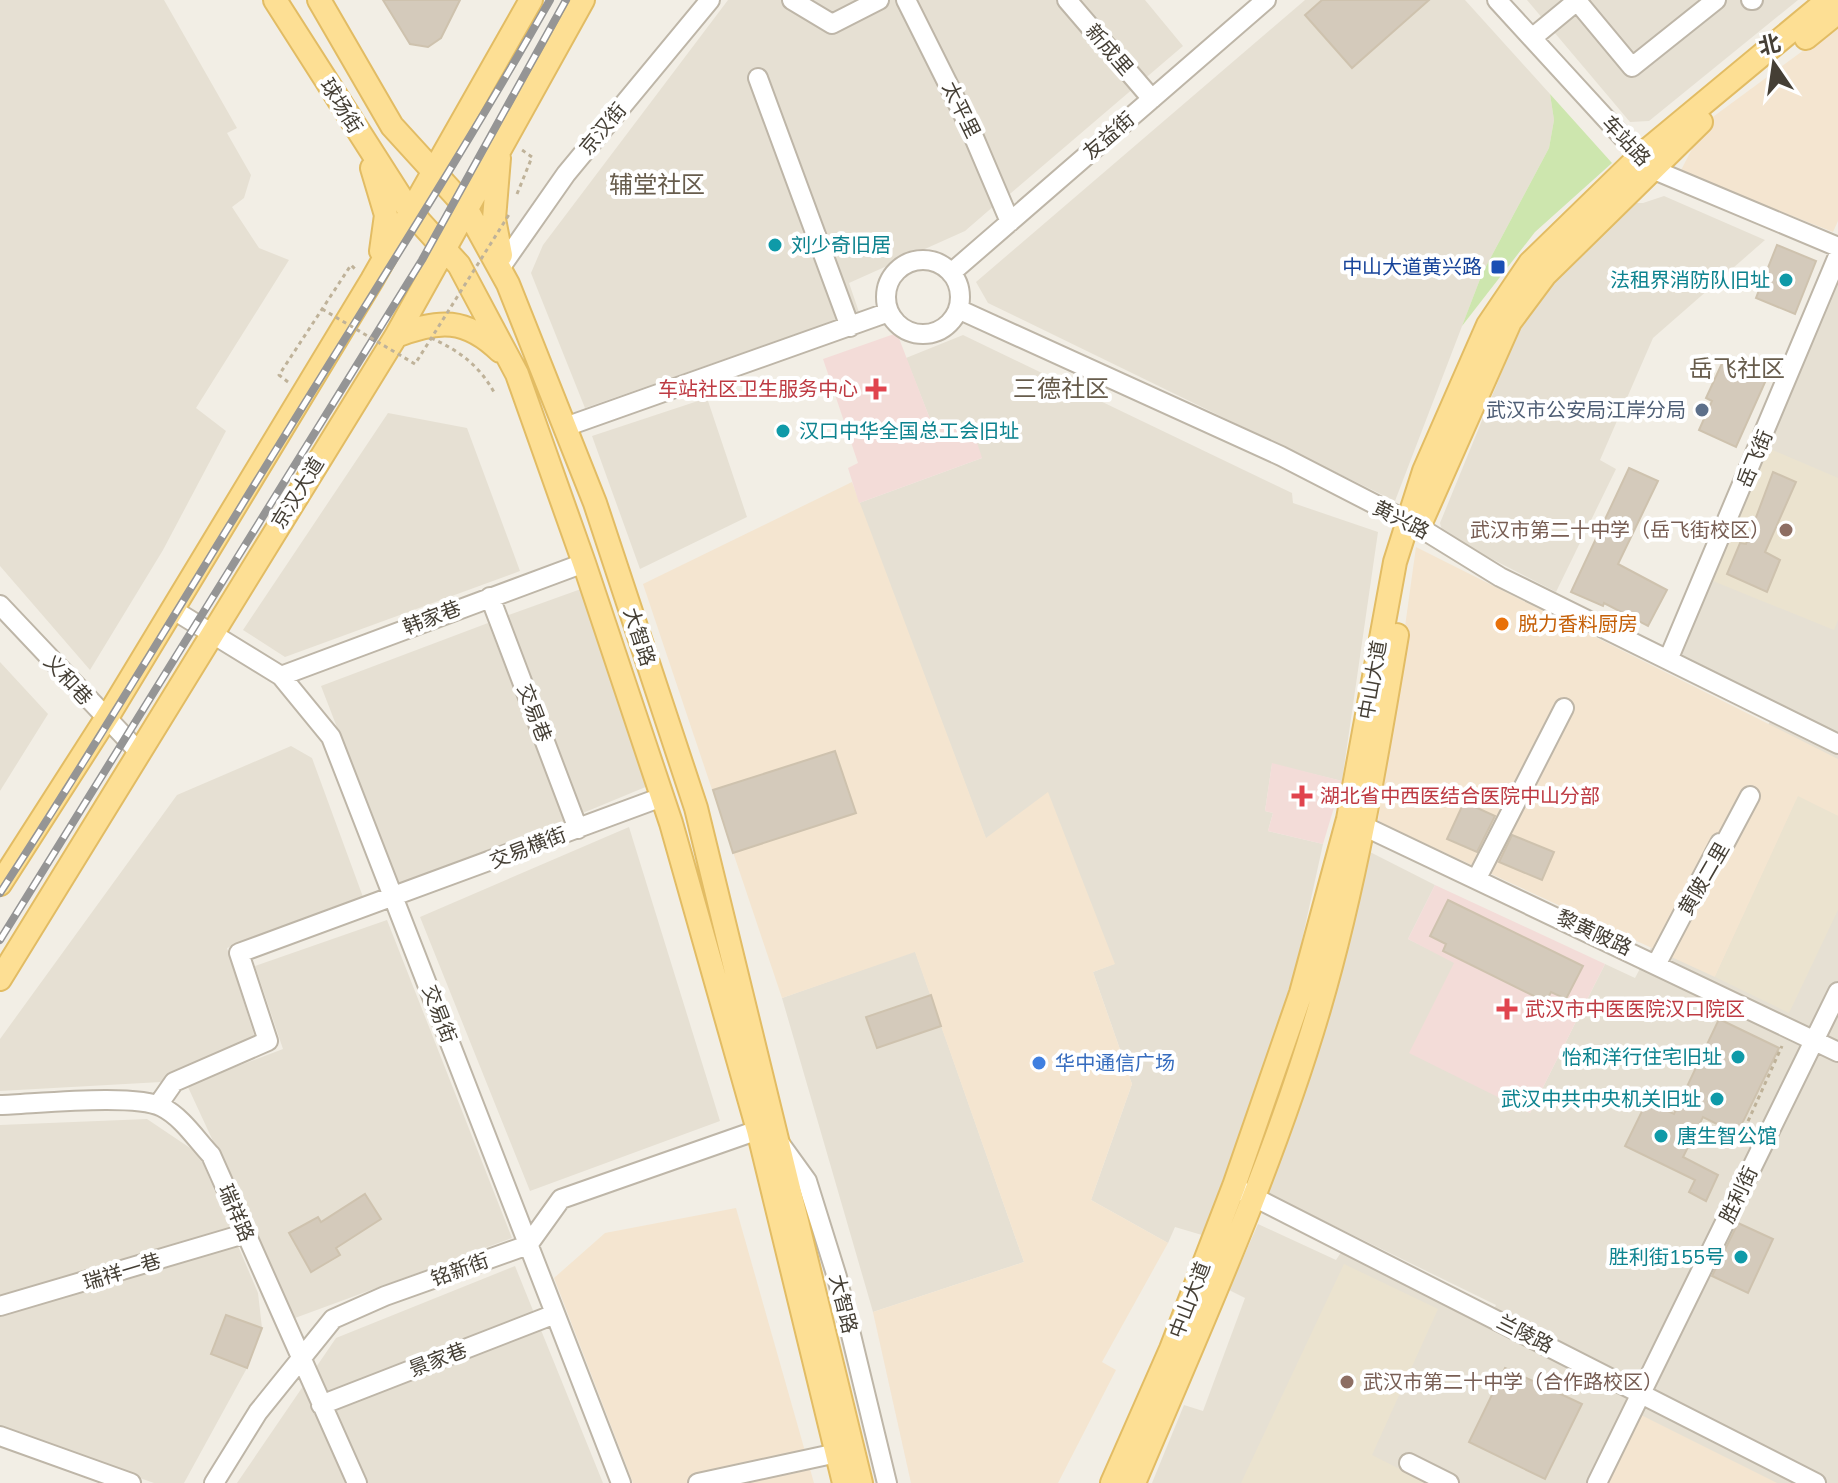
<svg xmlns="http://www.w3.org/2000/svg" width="1838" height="1483" font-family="'Nunito Sans','Noto Sans SC',sans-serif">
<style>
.residential{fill:#e6e0d3}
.commercial{fill:#f4e5d0}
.education{fill:#ebe3cf}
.medical{fill:#f3dcd8}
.green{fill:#cde6ae}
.building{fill:#d4cabb;stroke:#cec2ae;stroke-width:2}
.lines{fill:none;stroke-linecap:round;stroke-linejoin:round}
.minor-casing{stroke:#beb6a8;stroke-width:22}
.major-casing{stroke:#e2bc64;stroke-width:26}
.path{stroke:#bfb299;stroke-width:3;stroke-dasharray:4 4;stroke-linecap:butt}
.minor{stroke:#fff;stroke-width:18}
.major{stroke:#fddf94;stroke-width:22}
.rail-casing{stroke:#959595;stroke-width:8}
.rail{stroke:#fff;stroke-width:5;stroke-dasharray:15;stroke-linecap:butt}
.path-bridge{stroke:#bfb299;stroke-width:3;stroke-dasharray:4 4;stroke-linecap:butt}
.culture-dot{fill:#0f9aa8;stroke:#fff;stroke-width:3}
.transit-dot{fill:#1a4fb4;stroke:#fff;stroke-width:3}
.health-dot{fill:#e0444e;stroke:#fff;stroke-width:3}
.service-dot{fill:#5c6f8a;stroke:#fff;stroke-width:3}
.education-dot{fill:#8d6e63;stroke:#fff;stroke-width:3}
.food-dot{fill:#e8710a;stroke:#fff;stroke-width:3}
.shop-dot{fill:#3f7fe0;stroke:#fff;stroke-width:3}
.labels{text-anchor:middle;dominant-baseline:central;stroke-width:8;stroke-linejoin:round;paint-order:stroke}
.street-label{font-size:20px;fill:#453f35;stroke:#fff}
.culture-label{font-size:20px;fill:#0d838f;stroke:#fff;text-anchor:end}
.transit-label{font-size:20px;fill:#164399;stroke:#fff;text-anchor:end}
.health-label{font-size:20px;fill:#be3a42;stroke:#fff;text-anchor:start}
.service-label{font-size:20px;fill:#4e5e75;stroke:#fff;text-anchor:end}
.education-label{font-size:20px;fill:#785e54;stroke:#fff;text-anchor:end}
.food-label{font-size:20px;fill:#c56008;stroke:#fff;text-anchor:start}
.shop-label{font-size:20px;fill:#366cbe;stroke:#fff;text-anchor:start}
.quarter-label{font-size:24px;fill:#675c4c;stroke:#fff}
</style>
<rect width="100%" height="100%" fill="#f2eee5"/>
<!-- residential -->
<path class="residential" d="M0,0H164L237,128L227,133L251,175L244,198L232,207L259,248L289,260L196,408L226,431L163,550L90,670L0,566Z
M728,0H899L963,124L995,205L965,231L849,283L859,312L585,408L531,273L543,245Z
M915,0H1145L1183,46L1004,199Z
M1305,0H1465L1550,94L1554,120L1549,148L1482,274L1395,501L988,303L976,282Z
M1527,0H1798L1649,121L1630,122Z
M1664,196L1765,240L1653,338L1600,460L1616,469L1556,592L1443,534L1440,523L1517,335L1555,273L1623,203H1643Z
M1838,281V1483H1152L1184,1405L1203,1411L1245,1298L1229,1290L1258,1224L1336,1260L1342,1251L1490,1318L1496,1305L1265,1192L1336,995L1370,852L1435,885L1408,939L1455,962L1530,1113L1605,964L1635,978L1779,704L1681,655Z
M963,335L1292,493L1293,503L1378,532L1342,781L1272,764L1265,811L1273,813L1268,831L1323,844L1286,1013L1202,1235L1175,1227L1168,1243L1091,1200L1132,1084L1093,972L1114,964L995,835L986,839L859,503L982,458L949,426L930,419L906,358Z
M707,398L747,517L640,569L592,436Z
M388,413L467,428L520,571L285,657L243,630Z
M581,589L648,786L578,815L506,616Z
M488,623L566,822L398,885L321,686Z
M0,662L48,714L0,791Z
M291,746L312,758L363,897L227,948L255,1038L161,1082L0,1091V1039L177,795Z
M629,827L720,1121L530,1191L420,917Z
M387,920L512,1238L295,1318L187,1085L283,1049L255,966Z
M915,951L1024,1262L873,1312L782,998Z
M147,1119L199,1154L258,1293L262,1328L247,1368L184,1483H154L0,1429V1125Z
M515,1266L603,1483H237L336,1338Z"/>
<!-- commercial -->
<path class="commercial" d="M1838,25V221L1833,232L1680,172L1706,122Z
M852,482L986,838L1048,792L1115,964L1093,972L1132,1084L1091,1200L1168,1243L1102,1362L1116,1370L1058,1483H911L873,1312L1024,1262L915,952L782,998L643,584Z
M1416,547L1838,759V816L1798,797L1715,977L1378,822Z
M736,1208L814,1483H633L554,1278L605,1233Z
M1637,1413L1777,1483H1604Z"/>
<!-- education -->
<path class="education" d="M1768,448L1838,478V620L1834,630L1713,581Z
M1798,796L1838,816V910L1789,1013L1715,977Z
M1344,1264L1438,1309L1372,1455L1427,1483H1241Z"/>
<!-- medical -->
<path class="medical" d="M897,333L930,419L949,426L971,423L982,458L859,503L848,468L858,463L823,359Z
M1272,763L1342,781L1323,844L1268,831L1273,813L1265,811Z
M1435,885L1605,964L1530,1113L1409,1053L1454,963L1408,939Z"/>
<!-- green -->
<path class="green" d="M1550,94L1612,163L1535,232L1462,326L1482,274L1549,148L1554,120Z"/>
<!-- building -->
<path class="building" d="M383,0H460L441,38L428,47L410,44Z
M1322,0H1429L1352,68L1305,15Z
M1777,245L1816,261L1795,314L1756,298Z
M1723,361L1766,380L1736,447L1699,430L1712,401L1706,398Z
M1629,468L1658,481L1618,564L1667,590L1648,626L1604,603L1603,606L1571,592Z
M1773,472L1796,482L1765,552L1780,560L1767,592L1727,574L1740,543L1746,544Z
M835,751L856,813L733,853L713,790Z
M1464,802L1495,816L1477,852L1447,839Z
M1512,835L1554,852L1542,880L1499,862Z
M1448,900L1583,966L1566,999L1551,992L1546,1002L1443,951L1446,944L1430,936Z
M931,995L941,1026L877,1048L866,1017Z
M1719,1019L1779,1048L1737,1134L1703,1117L1683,1157L1718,1175L1706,1201L1689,1192L1695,1180L1625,1146L1647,1101L1674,1114Z
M365,1194L381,1219L336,1248L340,1255L311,1272L289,1233L318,1217L321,1222Z
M1738,1223L1773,1239L1748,1293L1712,1276Z
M226,1315L262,1328L247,1368L211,1354Z
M1505,1368L1582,1404L1545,1479L1469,1442Z"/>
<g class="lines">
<defs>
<path id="minor" d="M792,0L832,24L879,0
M906,0L970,128L1010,222
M1067,0L1152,99
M1497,0L1652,169L1838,247
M1751,0H1753
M1577,1L1632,67L1716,0
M1532,38L1578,0
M758,78L850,327
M886 297a37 37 0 1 1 74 0a37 37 0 1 1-74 0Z
M503,264L566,174L710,0
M951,273L1266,0
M958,309L1281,456L1419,527L1500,577L1838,744
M565,427L889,312
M490,597L578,829
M0,605L139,752
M172,609L281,676L331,737L621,1483
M1668,660L1838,256
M281,676L584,563
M1353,821L1838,1052
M1477,878L1564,708
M1657,963L1720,843H1725L1750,796
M0,1105C35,1104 135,1093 162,1107C182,1117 196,1139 211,1155L357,1483
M158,1105L174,1082L268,1041L239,953L662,797
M781,1145L807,1181L837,1277L887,1483
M1244,1192L1816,1483
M0,1306L244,1234
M321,1405L555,1314
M0,1436L131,1483
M1409,1463L1449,1483
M214,1483L258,1412L333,1319L385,1296L528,1245L561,1199L758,1130
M698,1483L837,1453
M1597,1483L1838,992"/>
<path id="major" d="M275,0L409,210L459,265L517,374L584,563L671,823L758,1130L844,1483
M319,0L392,126L465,206L508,284L595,503L696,808L861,1483
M1806,38L1838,12
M499,158L494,219L501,255
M372,168L386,215L381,251
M396,336C439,319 466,318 500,351
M1419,527L1510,322L1545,275L1701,122
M0,884L111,711L372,280L531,0
M0,979L396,336L583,0
M1112,1483L1171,1349L1234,1186L1301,993L1348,819L1395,562L1424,471L1488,325L1530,263L1640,156L1828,0
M1134,1483C1199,1329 1272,1169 1319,1009C1355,886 1376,761 1397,635"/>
</defs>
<!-- minor casing -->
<use href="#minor" class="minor-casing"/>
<!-- major casing -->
<use href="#major" class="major-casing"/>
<!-- path -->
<path class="path" d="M517,194L532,157L522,150
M288,382L279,375L351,265L355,269
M1736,1137L1740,1139L1782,1046"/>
<!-- minor -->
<use href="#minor" class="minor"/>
<!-- major -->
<use href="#major" class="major"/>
<defs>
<path id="rail" d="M0,893C96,746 186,595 279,445C370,297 464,152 550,0
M0,940L422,260L566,0"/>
</defs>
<!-- rail casing -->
<use href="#rail" class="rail-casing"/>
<!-- rail -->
<use href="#rail" class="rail"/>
<!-- path-bridge -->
<path class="path-bridge" d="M322,309L415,364L510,213
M431,338C460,351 480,366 495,394"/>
</g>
<!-- markers -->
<g class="culture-dot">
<circle cx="775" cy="245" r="8"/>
<circle cx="1786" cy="280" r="8"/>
<circle cx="783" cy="431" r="8"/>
<circle cx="1738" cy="1057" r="8"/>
<circle cx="1717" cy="1099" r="8"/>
<circle cx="1661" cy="1136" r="8"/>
<circle cx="1741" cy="1257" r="8"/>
</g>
<rect class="transit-dot" x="1490" y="259" width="16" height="16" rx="4"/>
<g class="health-dot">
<path d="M872 377h8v8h8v8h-8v8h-8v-8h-8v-8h8z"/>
<path d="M1298 784h8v8h8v8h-8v8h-8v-8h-8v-8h8z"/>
<path d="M1503 997h8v8h8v8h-8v8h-8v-8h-8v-8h8z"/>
</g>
<circle class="service-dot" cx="1702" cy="410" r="8"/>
<g class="education-dot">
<circle cx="1786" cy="530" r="8"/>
<circle cx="1347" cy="1382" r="8"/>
</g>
<circle class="food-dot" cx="1502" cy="624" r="8"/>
<circle class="shop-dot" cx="1039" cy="1063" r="8"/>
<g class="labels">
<!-- street labels -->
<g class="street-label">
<text transform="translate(1109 50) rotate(49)">新成里</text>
<text transform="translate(341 106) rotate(58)">球场街</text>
<text transform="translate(961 110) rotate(64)">太平里</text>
<text transform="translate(603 129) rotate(-50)">京汉街</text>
<text transform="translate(1109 136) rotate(-41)">友益街</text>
<text transform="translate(1626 141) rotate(47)">车站路</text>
<text transform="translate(1755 459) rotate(-67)">岳飞街</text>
<text transform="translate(298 493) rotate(-58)">京汉大道</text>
<text transform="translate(1401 520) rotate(27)">黄兴路</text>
<text transform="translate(432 618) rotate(-21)">韩家巷</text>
<text transform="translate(639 637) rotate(72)">大智路</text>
<text transform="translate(68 680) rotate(47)">义和巷</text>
<text transform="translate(1373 680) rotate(-80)">中山大道</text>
<text transform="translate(534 713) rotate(69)">交易巷</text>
<text transform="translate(528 848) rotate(-21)">交易横街</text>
<text transform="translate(1704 879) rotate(-60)">黄陂二里</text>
<text transform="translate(1594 933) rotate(25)">黎黄陂路</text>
<text transform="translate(439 1014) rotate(69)">交易街</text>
<text transform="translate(1739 1195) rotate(-64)">胜利街</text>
<text transform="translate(236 1213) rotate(67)">瑞祥路</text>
<text transform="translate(460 1270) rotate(-20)">铭新街</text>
<text transform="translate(122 1272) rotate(-17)">瑞祥一巷</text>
<text transform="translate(1190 1300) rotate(-69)">中山大道</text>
<text transform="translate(843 1304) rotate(76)">大智路</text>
<text transform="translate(1525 1334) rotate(27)">兰陵路</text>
<text transform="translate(438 1360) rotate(-21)">景家巷</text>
</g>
<!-- culture labels -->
<g class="culture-label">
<text x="791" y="245" text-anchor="start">刘少奇旧居</text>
<text x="1770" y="280">法租界消防队旧址</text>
<text x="799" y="431" text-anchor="start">汉口中华全国总工会旧址</text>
<text x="1722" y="1057">怡和洋行住宅旧址</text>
<text x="1701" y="1099">武汉中共中央机关旧址</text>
<text x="1677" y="1136" text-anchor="start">唐生智公馆</text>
<text x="1725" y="1257">胜利街155号</text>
</g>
<!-- transit labels -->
<g class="transit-label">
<text x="1482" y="267">中山大道黄兴路</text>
</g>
<!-- health labels -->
<g class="health-label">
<text x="858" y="389" text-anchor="end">车站社区卫生服务中心</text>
<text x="1320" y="796">湖北省中西医结合医院中山分部</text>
<text x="1525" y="1009">武汉市中医医院汉口院区</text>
</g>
<!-- service labels -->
<g class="service-label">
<text x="1686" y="410">武汉市公安局江岸分局</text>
</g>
<!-- education labels -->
<g class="education-label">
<text x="1770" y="530">武汉市第二十中学（岳飞街校区）</text>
<text x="1363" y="1382" text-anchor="start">武汉市第二十中学（合作路校区）</text>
</g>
<!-- food labels -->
<g class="food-label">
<text x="1518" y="624">脱力香料厨房</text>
</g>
<!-- shop labels -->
<g class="shop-label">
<text x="1055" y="1063">华中通信广场</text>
</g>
<!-- quarter labels -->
<g class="quarter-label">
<text x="657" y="185">辅堂社区</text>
<text x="1737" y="369">岳飞社区</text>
<text x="1061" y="389">三德社区</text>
</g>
</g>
<!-- north arrow -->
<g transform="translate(1774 64) rotate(347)" stroke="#ffffff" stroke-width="6" paint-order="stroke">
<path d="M0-6L14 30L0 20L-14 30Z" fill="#453f35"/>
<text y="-12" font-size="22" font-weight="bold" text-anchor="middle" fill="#453f35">北</text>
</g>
</svg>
